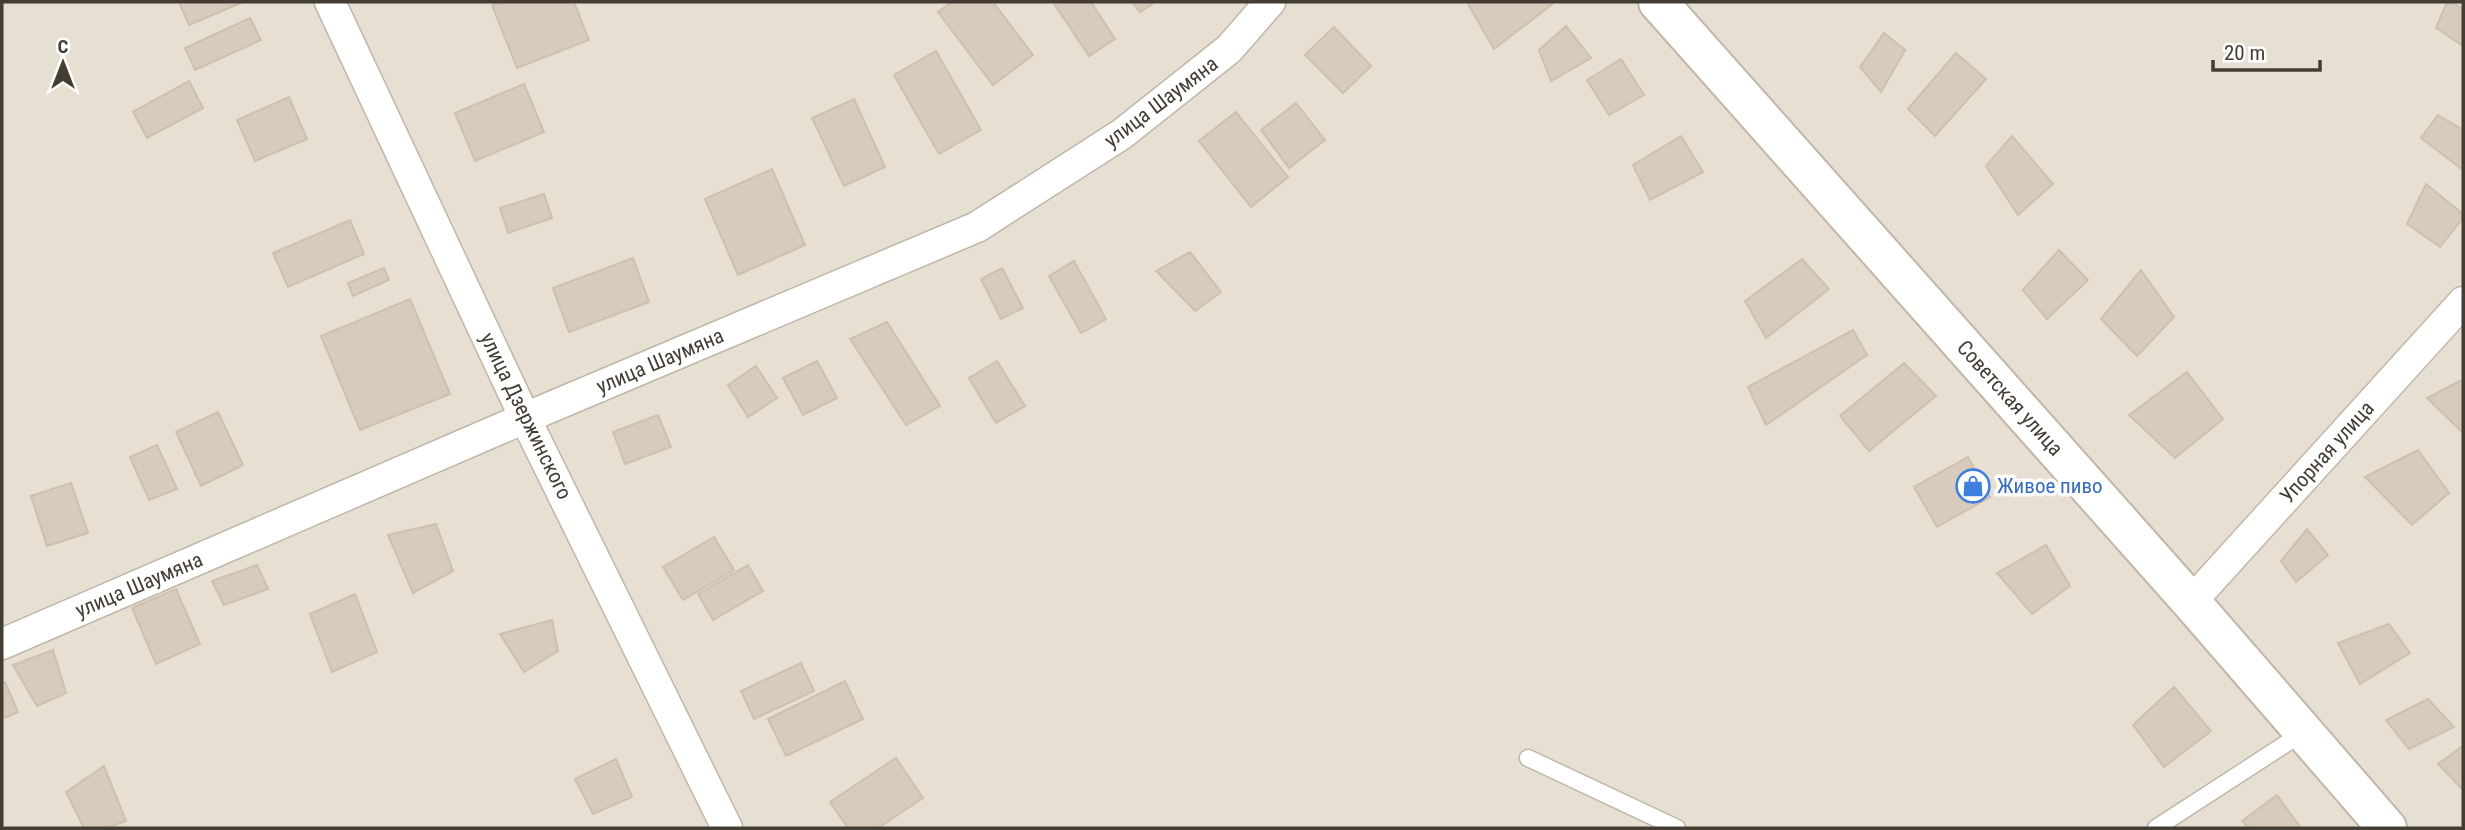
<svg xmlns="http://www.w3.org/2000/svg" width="2465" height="830" font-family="'Roboto Condensed',sans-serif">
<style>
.residential{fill:#e6dfd2}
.building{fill:#d6cbbc;stroke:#cec0ad;stroke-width:2}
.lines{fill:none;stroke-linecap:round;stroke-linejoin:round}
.service-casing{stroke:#c0b7a9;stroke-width:19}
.minor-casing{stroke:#c0b7a9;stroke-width:33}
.tertiary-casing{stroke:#c0b7a9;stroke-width:42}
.service{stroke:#fff;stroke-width:16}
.minor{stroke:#fff;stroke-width:30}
.tertiary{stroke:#fff;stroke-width:38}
.labels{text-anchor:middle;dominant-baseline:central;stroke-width:7;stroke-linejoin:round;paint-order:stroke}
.street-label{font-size:21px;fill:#443d34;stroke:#fff}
.shop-label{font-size:21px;fill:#366cbe;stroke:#fff;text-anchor:start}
</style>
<rect width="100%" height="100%" fill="#f2ede4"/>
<!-- residential -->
<path class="residential" d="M2,2H2463V828H2Z"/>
<!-- building -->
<path class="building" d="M179,2H243L189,25Z
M502,2H574L589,40L517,68L492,5Z
M952,2H993L1033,55L993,85L938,12Z
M1053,2H1091L1115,39L1089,56Z
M1132,2H1156L1140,12Z
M1467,2H1555L1494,49Z
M2447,2H2452L2463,9V46L2436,28Z
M250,18L261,40L195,70L185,48Z
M1566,26L1591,58L1551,81L1539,50Z
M1334,27L1371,66L1343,93L1305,55Z
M1884,33L1905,50L1881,92L1860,67Z
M936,51L981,130L939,154L894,75Z
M1956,53L1986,79L1935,136L1908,109Z
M1621,59L1644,95L1609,115L1587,80Z
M189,81L203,108L147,138L133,112Z
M524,84L544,132L475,161L455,113Z
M289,97L307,139L255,161L237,120Z
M854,99L885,167L844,186L812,118Z
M1296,103L1325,140L1289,168L1261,130Z
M1236,112L1288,177L1251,207L1199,141Z
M2438,115L2463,130V170L2421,138Z
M1681,136L1703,172L1650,200L1633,165Z
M2012,136L2053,184L2018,215L1986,166Z
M772,169L805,245L738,275L705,199Z
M2426,184L2463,214V218L2440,247L2407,224Z
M544,194L552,218L508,233L500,208Z
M350,220L364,254L288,287L273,253Z
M2059,250L2088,280L2047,319L2023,290Z
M1190,252L1221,292L1195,311L1156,271Z
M633,258L649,302L569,332L553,288Z
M1802,259L1829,289L1766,338L1745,301Z
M1074,261L1106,319L1081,333L1049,276Z
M384,268L389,280L353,296L348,283Z
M1002,268L1023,308L1001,319L981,279Z
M2141,270L2174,317L2137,356L2101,319Z
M410,299L450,394L360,430L321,336Z
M887,322L940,406L906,425L850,339Z
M1853,330L1867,355L1766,425L1748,387Z
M817,361L837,398L803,415L783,378Z
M997,361L1025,406L996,423L969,378Z
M1904,363L1936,396L1869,451L1840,416Z
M756,366L777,398L748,417L728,385Z
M2187,372L2223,419L2175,458L2129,415Z
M2462,380L2463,381V433L2427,398Z
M218,412L243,465L201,486L176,432Z
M658,415L671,447L625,464L613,432Z
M157,445L177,489L149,500L130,457Z
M2418,450L2449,493L2412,525L2365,477Z
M1968,457L1990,497L1937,527L1914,487Z
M71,483L88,533L47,546L31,496Z
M436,524L453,571L413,593L388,535Z
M2307,529L2328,555L2296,582L2281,561Z
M714,537L734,570L683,600L663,567Z
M2046,545L2070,586L2032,614L1997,573Z
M257,565L268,589L224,605L212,581Z
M748,565L763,591L713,620L698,594Z
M176,589L200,644L156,664L132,608Z
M355,594L377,652L332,672L310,614Z
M552,620L558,651L524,672L500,634Z
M2389,624L2410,653L2360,684L2338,643Z
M53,650L66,693L37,706L13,665Z
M801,663L814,691L754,719L741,691Z
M845,681L863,719L786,756L768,719Z
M5,682L18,712L2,719V683Z
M2174,687L2211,731L2164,767L2133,725Z
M2428,699L2454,727L2409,749L2386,720Z
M2463,746V790L2438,764Z
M896,758L923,798L878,828H848L830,802Z
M616,759L632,797L593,814L575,779Z
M104,766L126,821L107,828H84L66,792Z
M2277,795L2301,828H2249L2242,821Z"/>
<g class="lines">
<defs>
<path id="service" d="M1528,758L1677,828
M2156,828L2304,732"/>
<path id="minor" d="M330,2L525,418L727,828
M2191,602L2463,302
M2,644L525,418L977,227L1122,134L1229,49L1270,2"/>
<path id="tertiary" d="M1658,2L2191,602L2387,828"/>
</defs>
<!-- service casing -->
<use href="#service" class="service-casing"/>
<!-- minor casing -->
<use href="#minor" class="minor-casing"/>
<!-- tertiary casing -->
<use href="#tertiary" class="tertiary-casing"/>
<!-- service -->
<use href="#service" class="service"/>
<!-- minor -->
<use href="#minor" class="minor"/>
<!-- tertiary -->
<use href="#tertiary" class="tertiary"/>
</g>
<!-- icons -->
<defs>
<symbol id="shop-ring" viewBox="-11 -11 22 22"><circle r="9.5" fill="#fff" stroke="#3f7fe0" stroke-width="1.5"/><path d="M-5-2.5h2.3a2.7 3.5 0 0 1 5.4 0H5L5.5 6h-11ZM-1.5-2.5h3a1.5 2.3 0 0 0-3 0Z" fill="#3f7fe0"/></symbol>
</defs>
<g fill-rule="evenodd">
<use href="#shop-ring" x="1954" y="467" width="38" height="38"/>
</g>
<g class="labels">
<!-- street labels -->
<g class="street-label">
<text transform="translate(1161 102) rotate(-37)">улица Шаумяна</text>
<text transform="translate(660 361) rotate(-23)">улица Шаумяна</text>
<text transform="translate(2010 398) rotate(48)">Советская улица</text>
<text transform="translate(526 416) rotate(64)">улица Дзержинского</text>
<text transform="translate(2327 452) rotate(-48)">Упорная улица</text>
<text transform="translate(139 585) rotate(-23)">улица Шаумяна</text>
</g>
<!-- shop labels -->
<g class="shop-label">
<text x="1997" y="486">Живое пиво</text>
</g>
</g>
<!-- border -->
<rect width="2465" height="830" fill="none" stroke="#443d34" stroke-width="7"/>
<!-- north arrow -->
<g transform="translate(63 63)" stroke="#ffffff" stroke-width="5" paint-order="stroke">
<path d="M0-5L12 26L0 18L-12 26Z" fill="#443d34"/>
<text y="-10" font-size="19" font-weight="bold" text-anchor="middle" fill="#443d34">С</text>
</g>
<!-- scale -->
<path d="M2213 60v10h107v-10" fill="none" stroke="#443d34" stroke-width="3.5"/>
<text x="2224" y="60" font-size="21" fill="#443d34" stroke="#ffffff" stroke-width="5" paint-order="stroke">20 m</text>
</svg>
